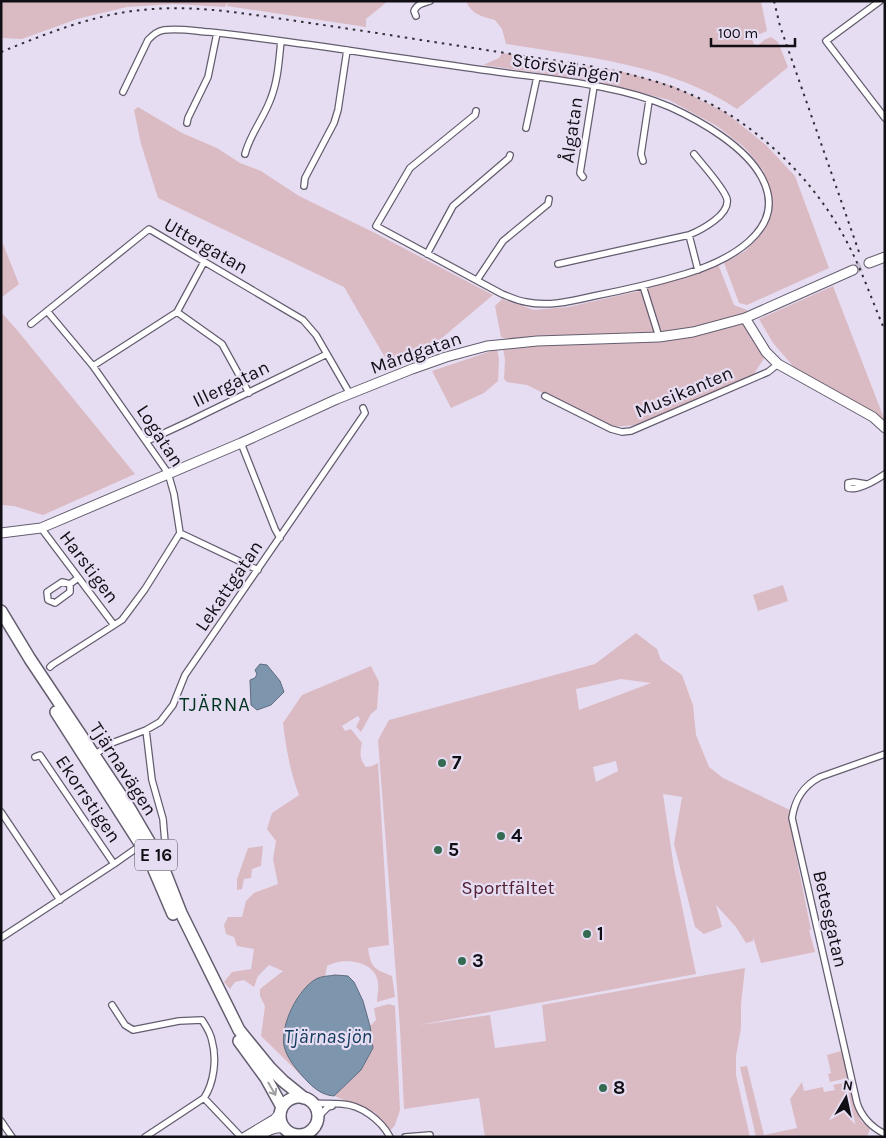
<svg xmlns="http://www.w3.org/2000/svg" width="886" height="1138" font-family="Karla,sans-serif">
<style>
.green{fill:#dbbbc3;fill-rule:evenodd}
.water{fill:#7d95ad;stroke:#5d6c7f}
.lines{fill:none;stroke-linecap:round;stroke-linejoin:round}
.secondary-tunnel{stroke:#c6bed1;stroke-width:9;stroke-dasharray:9 4.5;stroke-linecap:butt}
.street-casing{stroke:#645d6f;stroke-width:8}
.secondary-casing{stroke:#645d6f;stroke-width:11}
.highway-casing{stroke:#645d6f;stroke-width:14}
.street{stroke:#fff;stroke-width:5.5}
.secondary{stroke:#fff;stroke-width:9}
.highway{stroke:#fff;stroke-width:11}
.rail{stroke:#322e37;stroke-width:2;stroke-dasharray:2.5 5;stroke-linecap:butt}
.oneway{stroke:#a09fa1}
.poi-dot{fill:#346b52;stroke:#e6ddf2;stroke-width:2}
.labels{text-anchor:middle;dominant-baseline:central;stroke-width:4.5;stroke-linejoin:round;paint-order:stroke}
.shield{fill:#e6ddf2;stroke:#514c57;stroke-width:1}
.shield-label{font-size:18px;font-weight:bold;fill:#110e15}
.street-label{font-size:19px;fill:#110e15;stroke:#e6ddf2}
.poi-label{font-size:19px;font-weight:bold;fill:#110e15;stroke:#e6ddf2;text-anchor:start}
.park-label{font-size:19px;fill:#522132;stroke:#e6ddf2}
.neighbourhood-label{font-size:20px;letter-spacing:1px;fill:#023321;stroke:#e6ddf2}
.water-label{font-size:20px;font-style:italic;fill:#113a5c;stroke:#e6ddf2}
</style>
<rect width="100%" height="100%" fill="#e6ddf2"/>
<!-- green -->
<path class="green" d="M1,1H388L366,19V27L227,6L228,1L225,7L174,4L127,7L77,19L22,39L1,38Z
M466,1H761L767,31L751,38L756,47L764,40L771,37L778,42L788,67L737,109C669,64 584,57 506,44L502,29L495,20C482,17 471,14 466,1Z
M502,53L620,71L673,86L725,112L766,145L795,176L829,268L747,305L739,303L724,263L745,251L762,233L771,208L770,189L763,170L744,147L717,126L669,100L595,81L483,65L499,58Z
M138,107L182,133L217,148L240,163L261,171L299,196L373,232L493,295L430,348L390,366L344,287L158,198L141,144L134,110Z
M1,239L19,284L1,298Z
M718,264L734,305L747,310L748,315L693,330L662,334L658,330L646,291L648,287L702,271Z
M833,286L885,421L867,408L793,370L792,365L773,343L759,319Z
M639,291L643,294L655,332L652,335L544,336L506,339L501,337L495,306L502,299L534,310L568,307Z
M1,312L17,330L135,474L43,515L14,506L1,505Z
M744,322L765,357L753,375L637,425L612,427L527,385L507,382L504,379L505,360L503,348L544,344L658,339Z
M497,349L499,359L498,381L484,393L451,408L432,371Z
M783,585L788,601L758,611L753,595Z
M636,633L657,649L661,660L682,675L693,705L696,735L709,767L723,778L792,811L789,820L811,930H809L815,952L761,963L753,937V941L746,943L736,927L716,905L722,927L704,934L695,927L674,844L682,797L663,794L674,868L696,974L419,1025L490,1015L495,1048L546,1041L542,1005L745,968L741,1004V1028L736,1056V1075L750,1137H485L479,1098L404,1109L400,1028L378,740L389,720L595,664ZM621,679L651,683L579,710L576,689ZM616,761L618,771L596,782L593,767Z
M371,666L379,682L377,709L371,714L361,732L356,727L360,719L358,716L342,726L345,731L351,729L362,743C360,752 359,759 366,767L372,766L378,763L389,945L368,948C371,968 374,969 392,976L395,997L377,1002C377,996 379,989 378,983C376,960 342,957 327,966L325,977L317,978L301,992L291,1009L292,1061L300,1074L261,1036L265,1006L260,996V989L283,971L269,965L258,976L254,987L244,980L235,982L230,989L224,982L232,972L251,969L254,949L237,946L234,937L226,934L224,925L228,917H242L246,901L254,893L278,884L273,859L276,841L267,829L272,813L299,795C290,772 286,747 283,723L302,695Z
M263,846L261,866L252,869L251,878L244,879L242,889L237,890V879L248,848Z
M389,1004L395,1006L400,1110L395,1125L391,1130L374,1112L334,1096L361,1070L373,1048L370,1026L376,1020L374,1008Z
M841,1051L848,1078L830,1082L828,1074L831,1073L827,1055Z
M747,1066L764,1135L797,1128L790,1099L802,1082L804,1091L823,1087L824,1092L835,1090L833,1085L848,1082L856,1110L861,1121L870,1129L867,1137H756L740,1067Z"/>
<!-- water -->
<path class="water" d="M260,664L267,665L280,681L284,692L271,705L257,710L251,705L250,680L255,678L257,674L255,670Z
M335,975L348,976L354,982L363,1001L370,1026L373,1048L361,1070L334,1096C323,1095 316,1090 308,1082C299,1073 287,1059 284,1046C280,1025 298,989 316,979C321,976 330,976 335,975Z"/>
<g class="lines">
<!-- secondary-tunnel -->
<path class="secondary-tunnel" d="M853,270L869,263"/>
<defs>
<path id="street" d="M880,1L826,41L885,118
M416,16L414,11C417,4 423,3 430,1
M123,92L148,40C153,35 157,31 164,30C178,28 195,31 209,32C248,36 287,42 326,47C386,56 446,65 506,73C559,80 621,86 670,107C701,121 746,147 762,178C790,231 725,262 685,274C655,283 625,290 594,296C572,301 548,307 526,302C518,301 510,297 502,294L376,226L410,168L475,115L476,111
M187,123L188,118L208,77L217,33
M526,128L537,77
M245,154C250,134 264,118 271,98C278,80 279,60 281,41
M643,161L641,154L649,101
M583,177L580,173L594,86
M304,186L305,178L334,123L338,110L347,50
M689,235L698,270
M427,254L453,206L509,158L510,155
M558,264L689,235C701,230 730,215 727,199C724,188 702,164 694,154
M477,280L503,241L548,204L549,199
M643,286L659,337
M47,311L93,366L168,473L174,494L180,533L145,589L122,620L52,665L50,667
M177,312L222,344L249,393
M31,324L149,229L303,320L316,335L350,394
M93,366L177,312L204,262
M545,396L611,429L622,432L631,431L768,372L778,364
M147,441L188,422L327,354
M241,443L275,529L280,538
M866,484L854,482L848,483V488C858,491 876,480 885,474
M41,528L114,625
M180,533L258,570
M70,584V592L55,603L48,600L47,592L62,582L70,584L78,578
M146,730L152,780L163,819L166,854
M885,754L820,777C803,786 795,799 792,818L857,1103C862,1118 871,1127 885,1134
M94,755L112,743L146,730L160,722L173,705L185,675L365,413L363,408
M35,757L40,755L114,864
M1,812L60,900
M1,938L114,864L141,845
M112,1005L125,1025L133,1030L179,1021L202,1020C206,1026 211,1034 212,1041C217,1059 214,1083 204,1098L241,1137
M313,1103C323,1104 332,1103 342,1104C361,1105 381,1120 390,1137
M318,1117L328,1107L332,1106
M1,1121L12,1137
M145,1137L204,1098
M405,1137L430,1135"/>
<path id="secondary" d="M869,263L885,257
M745,318L766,352L778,364L873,417L885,428
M1,533L41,528L241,443L337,399L412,369L446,357L487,346L537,341L659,337L693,332L745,318L853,270
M245,1137L275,1119L280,1113
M258,1137C267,1131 273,1127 283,1128"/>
<path id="highway" d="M1,611L30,659L130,809L161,862L181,913L239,1030L270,1068L283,1081L304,1098
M56,712L141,845L152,865L173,914
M239,1041L266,1078L282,1107
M280 1116a19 19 0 1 1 38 0a19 19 0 1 1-38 0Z"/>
</defs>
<!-- street casing -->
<use href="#street" class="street-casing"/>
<!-- secondary casing -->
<use href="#secondary" class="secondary-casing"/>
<!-- highway casing -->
<use href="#highway" class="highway-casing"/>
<!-- street -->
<use href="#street" class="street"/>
<!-- secondary -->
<use href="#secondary" class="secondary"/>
<!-- highway -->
<use href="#highway" class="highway"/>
<!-- rail -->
<path class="rail" d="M774,1L780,26L859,252
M1,52C50,32 100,12 153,9C194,6 235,12 276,18C310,23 343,28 377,33C426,41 475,48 524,56C601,67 677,77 742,123C787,155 824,197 849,246C863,273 873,303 885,331"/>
</g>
<!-- one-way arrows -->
<defs><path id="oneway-shaft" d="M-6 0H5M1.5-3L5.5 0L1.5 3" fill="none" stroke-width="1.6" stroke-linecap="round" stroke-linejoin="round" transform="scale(1.25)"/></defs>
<use class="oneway" href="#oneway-shaft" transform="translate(272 1089) rotate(60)"/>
<!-- markers -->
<g class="poi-dot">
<circle cx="442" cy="763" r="5"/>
<circle cx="501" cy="836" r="5"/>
<circle cx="438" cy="850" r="5"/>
<circle cx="587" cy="934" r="5"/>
<circle cx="462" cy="961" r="5"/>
<circle cx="603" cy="1088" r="5"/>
</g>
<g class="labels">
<!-- shield labels -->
<rect class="shield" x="135" y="839.5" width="42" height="31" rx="4"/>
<g class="shield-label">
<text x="156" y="855">E 16</text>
</g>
<!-- street labels -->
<g class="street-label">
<text transform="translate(566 68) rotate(9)">Storsvängen</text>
<text transform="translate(572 130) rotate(-82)">Ålgatan</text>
<text transform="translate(206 246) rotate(30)">Uttergatan</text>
<text transform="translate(416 353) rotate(-19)">Mårdgatan</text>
<text transform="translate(231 384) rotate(-26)">Illergatan</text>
<text transform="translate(684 392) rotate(-23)">Musikanten</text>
<text transform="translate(160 436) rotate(57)">Logatan</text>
<text transform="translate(89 567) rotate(53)">Harstigen</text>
<text transform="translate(229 586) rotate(-56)">Lekattgatan</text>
<text transform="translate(123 769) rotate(57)">Tjärnavägen</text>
<text transform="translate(88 799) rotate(56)">Ekorrstigen</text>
<text transform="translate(830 919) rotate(77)">Betesgatan</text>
</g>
<!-- poi labels -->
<g class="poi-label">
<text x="452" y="763">7</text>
<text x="511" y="836">4</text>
<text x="448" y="850">5</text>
<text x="597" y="934">1</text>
<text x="472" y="961">3</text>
<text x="613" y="1088">8</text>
</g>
<!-- park labels -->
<g class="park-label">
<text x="508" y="888">Sportfältet</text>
</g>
<!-- neighbourhood labels -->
<g class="neighbourhood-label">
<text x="215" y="704">TJÄRNA</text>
</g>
<!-- water labels -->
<g class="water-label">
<text x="328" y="1036">Tjärnasjön</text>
</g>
</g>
<!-- border -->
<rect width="886" height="1138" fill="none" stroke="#110e15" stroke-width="5"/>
<!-- north arrow -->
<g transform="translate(846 1098) rotate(9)" stroke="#e6ddf2" stroke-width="4" paint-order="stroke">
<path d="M0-4L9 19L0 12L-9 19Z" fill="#110e15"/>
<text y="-8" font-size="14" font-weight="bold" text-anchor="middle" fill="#110e15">N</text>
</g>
<!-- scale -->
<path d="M711 38v8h84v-8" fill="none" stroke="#110e15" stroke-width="2.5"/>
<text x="718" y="38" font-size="15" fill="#110e15" stroke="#e6ddf2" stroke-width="4" paint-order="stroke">100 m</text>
</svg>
